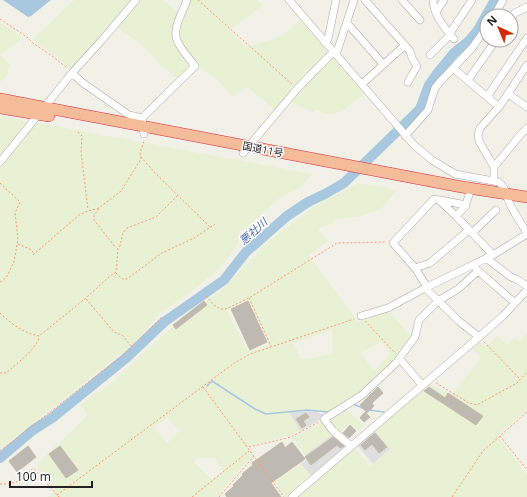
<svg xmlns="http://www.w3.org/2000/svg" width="527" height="497" font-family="'Open Sans','Noto Sans JP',sans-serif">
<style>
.residential{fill:#e0dfdf}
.farmland{fill:#e9f1d4;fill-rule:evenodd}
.water{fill:#a8c8e0}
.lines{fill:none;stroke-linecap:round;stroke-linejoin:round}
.stream{stroke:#a8c8e0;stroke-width:1.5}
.river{stroke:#a8c8e0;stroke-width:10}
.building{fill:#bfbab1;stroke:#c4bbaa}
.minor-casing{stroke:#a9a9a9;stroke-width:8}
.trunk-casing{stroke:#e12540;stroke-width:12}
.path{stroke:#fe996e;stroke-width:1;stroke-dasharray:2 2;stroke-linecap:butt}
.minor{stroke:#fff;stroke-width:7}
.trunk{stroke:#f4bc98;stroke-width:11}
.labels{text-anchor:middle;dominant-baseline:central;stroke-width:3;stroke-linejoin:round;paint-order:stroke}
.street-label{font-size:10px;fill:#222;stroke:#fff}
.water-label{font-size:11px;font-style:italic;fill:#4a6ab5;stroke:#fff}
</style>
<rect width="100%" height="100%" fill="#f2f1e8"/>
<!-- residential -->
<path class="residential" d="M312,410L327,416L300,431L289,412Z
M373,429L390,449L373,464L356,444Z
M335,433L348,445L312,477L301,464L308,459L305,455Z"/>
<!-- farmland -->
<path class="farmland" d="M74,0H163L179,13L189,0H257L263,5L230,30L246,47L267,41L280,36L288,31L300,20L364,94L343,111L331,115L316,110L313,113L285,99L275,110L247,87L233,97L220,83L197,64L179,80L163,67L140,43L113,25L71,70L55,55L32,40Z
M0,22L23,38L0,55L10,64L7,76L0,82Z
M0,116L22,120L24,124L19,132L0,155Z
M39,123L312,174L301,187L281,197L238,234V244L221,267L187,295L161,312L140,337L118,356L0,449V167L34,124Z
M358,183L397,190L383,207L378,210L358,217L336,219L331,224L319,228L318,230L329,240L309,255L358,322L386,311L389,312L413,338L402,353L361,394L329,414L312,410L289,412L300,431L291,435L249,446L247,448L252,454L251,456L217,497H48L55,491L37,468L36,465L87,416L81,405L92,396L111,384L163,335L225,287L266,244L303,215L314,206ZM248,299L269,344V345L249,352L226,310ZM332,330L333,353L312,358L301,359L294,343ZM381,342L391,354L374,370L360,353ZM167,417L179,431L167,443L154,427ZM204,458H215L223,471L212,480L194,462L195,459Z
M527,334V410L497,436L527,474V497H297L354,447L370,466L390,449L373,429L429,383L451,395L481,358L472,349L478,343H481L486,347L497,336L507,345L515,337L520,342Z
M346,409L364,426L358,431L350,423L338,434L326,420Z
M324,421L335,433L305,455L293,438Z
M301,464L312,477L289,497H285L275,482Z"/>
<!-- water -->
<path class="water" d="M3,0H51L31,16L28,17Z"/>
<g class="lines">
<!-- stream -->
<path class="stream" d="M207,386L212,381L255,409L266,414L307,410L329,412
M353,404L365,409
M369,410L384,412"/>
<!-- river -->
<path class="river" d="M0,458L33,430L52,418L126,358L164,322L224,280L246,252L287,216L308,202L325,194L344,183L420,109L429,85L436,75L454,53L469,41L478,30L495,0"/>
</g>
<!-- building -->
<path class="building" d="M204,301L207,305L176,329L173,325Z
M248,301L267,342L250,350L231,309Z
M378,387L383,393L372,403L374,406L367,413L360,405Z
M429,387L445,398L448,393L483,416L476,425L424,391Z
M365,412L370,417L364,422L360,418Z
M306,413L309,417L303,421L306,425L302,428L296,419Z
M350,425L356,431L349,438L343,433Z
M375,433L387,447L379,453L372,444L365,450L361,445Z
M333,437L344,446L340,448L337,445L311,465L305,457Z
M282,442L285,448L292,442L305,459L271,483L281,497H227L225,494L234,486L233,485L243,475L242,474L253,465L252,463Z
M28,446L36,457L17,472L9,461Z
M60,446L78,470L66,478L49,454Z"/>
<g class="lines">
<defs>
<path id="minor" d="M289,0L414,145L432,160L455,174L499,182C506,188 506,195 509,202C514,213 521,223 527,233
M365,0L410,51L412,58L417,66L408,82
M402,0L420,20
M433,0C433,14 445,29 454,39
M436,12L444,0
M494,16L503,0
M511,18L515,13L527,7
M347,23L383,64
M450,33L472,0
M325,43L328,39L336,0
M336,55L354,0
M430,55L450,35
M453,68L499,107
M72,73L83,83L129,115L142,118
M468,80L496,40
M362,84L405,45
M508,94L527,107
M487,97L527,38
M144,134L142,118L195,66C189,58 180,49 177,40C172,28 183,12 187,0
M405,136L428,110L435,88L439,83L472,48L487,27
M243,153L297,89L333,52
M0,162L72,73L102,40L136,0
M494,167L479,141L478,135L480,128L499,107L527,65
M494,181V167L521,134L527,128
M440,200L466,205
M456,216L493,255
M472,233L496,210
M486,258L511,277L516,279L527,286
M415,268L430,263L469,230
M476,269L515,303
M427,287L415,268L393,243L434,199L439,200L456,216L465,207L469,195
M425,288L460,322L479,337
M361,316L388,308L425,288L493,255L527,234
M400,359L422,385
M351,446L333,431L324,419L362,395L396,363L415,337L419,320L438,301L458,289L478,271
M292,497L479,337L503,316L527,290"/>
<path id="trunk" d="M0,99L462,187L527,197
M0,108L49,116"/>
</defs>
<!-- minor casing -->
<use href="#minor" class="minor-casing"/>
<!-- trunk casing -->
<use href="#trunk" class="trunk-casing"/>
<!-- path -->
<path class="path" d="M198,0L293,85
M0,19L27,37L34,44L51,55L67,68
M78,132L82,136L81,152L88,210
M141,157L155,173L210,227
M0,183L20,202L15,213L18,239L14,262L6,278L0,282
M99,209L94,215V220L116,248
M18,244L30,249L34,253
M33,255L79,215L88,211L99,208L121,191L141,159L140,153L144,141
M116,273L122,279H127L162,253L194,238L215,224
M206,296L214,305L221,309H226L249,298L337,243L386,242
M249,298L271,346
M86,299L114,332L122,335L131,346
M0,313C11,324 24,333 39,336L86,298L110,276L116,272L118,248L120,246L123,233L127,228L156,217L178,195
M365,321L396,354
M484,342L520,379
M0,373H6C15,365 37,349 39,337
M436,383L469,403L477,405L517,383L527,372
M203,387L284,497
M500,436L527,470
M249,447L291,437L319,422
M0,451L123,355L162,317
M0,484C19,484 20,481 33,468L59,497
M57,495L233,364L250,354L354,319
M192,497L249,451
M219,497L254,456
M452,497L483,451L527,412"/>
<!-- minor -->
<use href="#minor" class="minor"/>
<!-- trunk -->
<use href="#trunk" class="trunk"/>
</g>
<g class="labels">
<!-- street labels -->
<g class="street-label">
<text transform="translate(263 149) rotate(11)">国道11号</text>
</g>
<!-- water labels -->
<g class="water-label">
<text transform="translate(253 231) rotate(-42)">悪社川</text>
</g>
</g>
<!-- north arrow -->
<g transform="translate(499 28) rotate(316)"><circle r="19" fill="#ffffff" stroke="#a7a7a7"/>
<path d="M0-3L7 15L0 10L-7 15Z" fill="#d32a00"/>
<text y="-6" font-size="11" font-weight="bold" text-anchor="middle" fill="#222222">N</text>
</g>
<!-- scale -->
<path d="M10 481v6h82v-6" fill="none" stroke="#222222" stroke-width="2"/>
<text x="16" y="481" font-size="12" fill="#222222" stroke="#ffffff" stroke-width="3" paint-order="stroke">100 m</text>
</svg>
